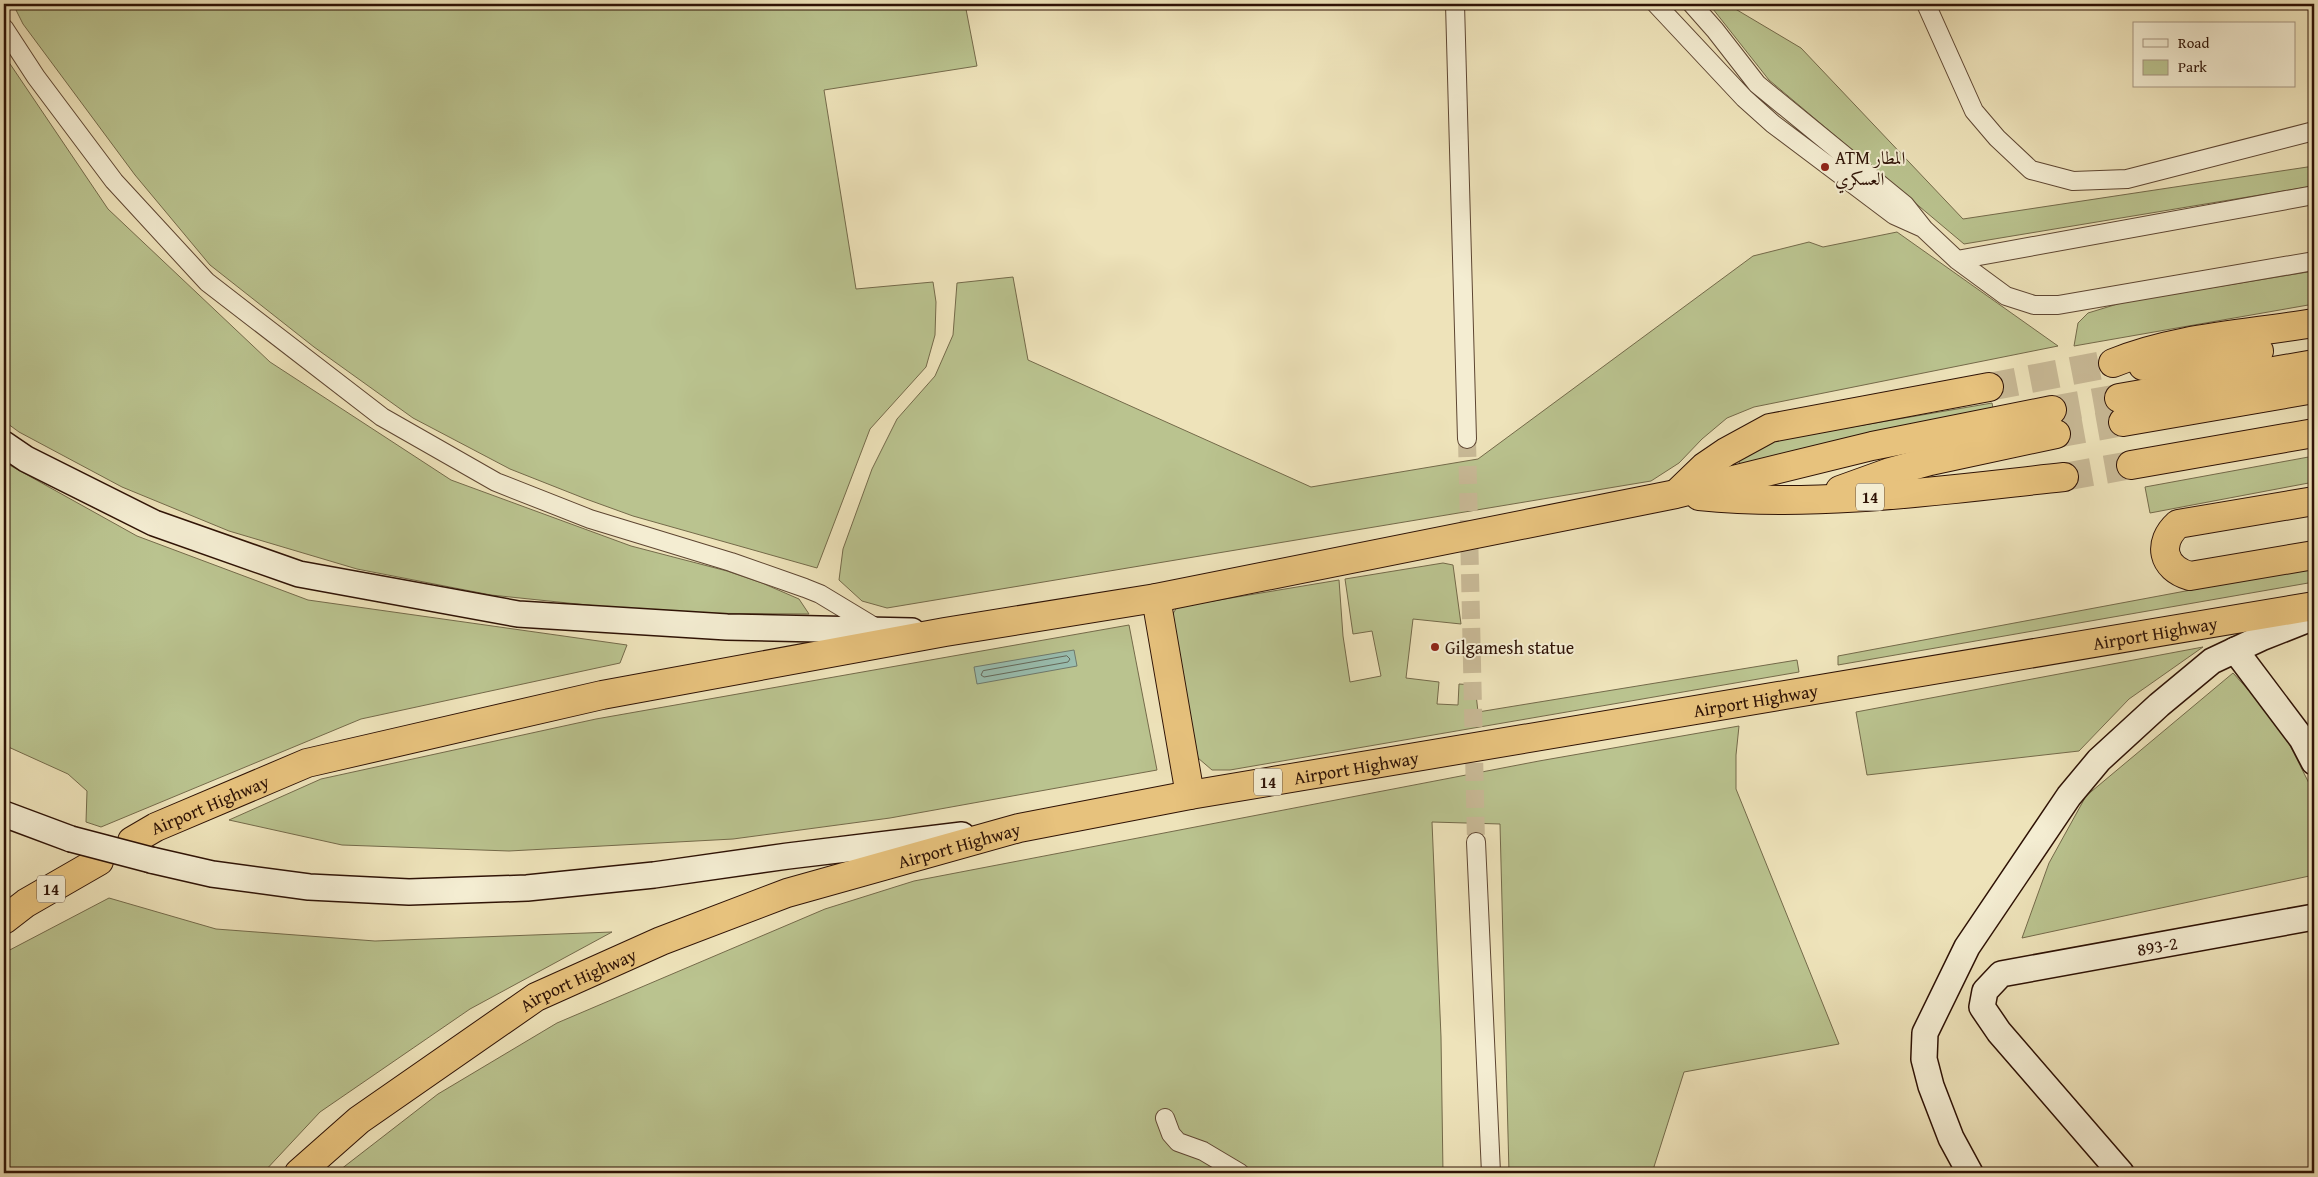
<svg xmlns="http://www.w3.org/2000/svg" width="2318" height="1177" font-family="'Gentium Book Plus',Amiri,serif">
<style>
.green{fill:#bac38f;stroke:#746a4a}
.water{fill:#99beb0;stroke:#6e796c}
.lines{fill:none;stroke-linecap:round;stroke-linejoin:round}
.shore{stroke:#64685a;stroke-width:1}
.street-tunnel{stroke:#c8b996;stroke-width:18;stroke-dasharray:18 9;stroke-linecap:butt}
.highway-tunnel{stroke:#c8b996;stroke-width:28;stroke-dasharray:28 14;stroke-linecap:butt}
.street-casing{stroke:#5e4632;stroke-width:20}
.secondary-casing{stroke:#2e1205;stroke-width:28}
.highway-casing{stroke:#2e1205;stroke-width:30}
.street{stroke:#f4edd2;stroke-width:18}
.secondary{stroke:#f4edd2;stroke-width:25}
.highway{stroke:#e7c27d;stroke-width:28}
.secondary-bridge-casing{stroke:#2e1205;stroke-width:28;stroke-linecap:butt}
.secondary-bridge{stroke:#f4edd2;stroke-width:25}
.poi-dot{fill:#8f2418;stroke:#f4edd2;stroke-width:2}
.labels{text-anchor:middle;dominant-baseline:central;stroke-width:4;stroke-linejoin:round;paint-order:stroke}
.shield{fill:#f4edd2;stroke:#695442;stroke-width:1}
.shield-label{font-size:16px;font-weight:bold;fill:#2e1205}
.poi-label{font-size:18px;fill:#2e1205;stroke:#f4edd2;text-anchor:start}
.street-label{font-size:18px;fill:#2e1205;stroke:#f4edd2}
</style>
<rect width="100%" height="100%" fill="#eee3ba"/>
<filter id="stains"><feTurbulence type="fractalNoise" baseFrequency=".004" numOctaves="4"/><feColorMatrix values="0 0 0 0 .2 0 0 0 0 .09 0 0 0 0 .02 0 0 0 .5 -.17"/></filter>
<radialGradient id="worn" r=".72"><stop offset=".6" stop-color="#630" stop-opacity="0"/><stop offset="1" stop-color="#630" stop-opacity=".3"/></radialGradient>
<!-- green -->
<path class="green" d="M13,4H965L977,66L824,90L856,289L933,282L936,302L935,335L926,367L870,429L817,568L633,516L586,499L510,469L413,418L314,347L210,265L135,175L23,24Z
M1709,4H1727L1801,48L1963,219L2314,166V186L1964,244L1769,80Z
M4,55L108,209L270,362L451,480L631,546L727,571L762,583L799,599L809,614L664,613L491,595L357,569L229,531L122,487L19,432L4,421Z
M1897,232L2058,346L1754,407L1727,418L1702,439L1679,463L1651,481L887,608L862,601L839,580L843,549L872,469L897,419L935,376L953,335L957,283L1013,277L1028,360L1311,487L1478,459L1753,256L1809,242L1823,247Z
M2314,271V304L2074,346L2078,323L2088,313L2124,302Z
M1992,403L1994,413L1745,466L1740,464L1738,460L1776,440Z
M2314,456V482L2150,513L2145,487Z
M4,462L137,536L308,600L627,645L620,663L361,719L101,827L86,822L87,791L68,774L4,745Z
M1443,563L1453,565L1461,624L1413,619L1406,678L1439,682L1437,704L1458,705L1459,684L1475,685L1478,712L1797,660L1799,672L1230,770H1212L1198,758L1171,617L1177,607L1339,580L1343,636L1350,682L1381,676L1372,631L1353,634L1345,579Z
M2314,567V582L1838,665V656Z
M1129,625L1157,770L890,818L733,839L509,851L342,845L229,820L321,779L596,719Z
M2203,647L2129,699L2079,751L1867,775L1856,712Z
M2233,673L2279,724L2314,793V875L2022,938L2049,863L2086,796Z
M1739,726L1736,755V789L1839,1044L1684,1072L1652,1173H1509L1500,824L1432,822L1441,1037L1443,1173H336L438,1094L557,1023L825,909L914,881L1539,761Z
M109,898L216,929L375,941L612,932L470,1009L320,1112L263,1173H4V953Z"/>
<!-- water -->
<path class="water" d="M1074,650L1077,666L977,684L974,667Z"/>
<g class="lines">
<!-- shore -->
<path class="shore" d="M1067,656L1070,659L1068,662L984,677L981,675L983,671Z"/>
<!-- street-tunnel -->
<path class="street-tunnel" d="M1467,439L1476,842"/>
<!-- highway-tunnel -->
<path class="highway-tunnel" d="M1989,387L2113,363
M2052,410L2119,398
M2056,434L2123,422
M2064,477L2131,465"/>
<defs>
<path id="street" d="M1455,4L1467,439
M1656,4L1744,98L1773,124L1894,215L1923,228
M1692,4L1715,30L1757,84L1905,205L1924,229L1957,260L2006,296L2034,305H2058L2314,261
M1926,4L1974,111L1997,138L2031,170L2073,181L2127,179L2314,131
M4,28L36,77L114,181L207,282L382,417L496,482L590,519L731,562L805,588L820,594L878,629
M1957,260L2314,195
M1476,842L1491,1173
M1165,1118L1171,1134L1178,1142L1203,1151L1240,1173"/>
<g id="secondary">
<path d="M4,444L26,459L154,523L299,574L518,614L727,627L912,631"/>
<path d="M2235,650L2302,739L2314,762"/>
<path d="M4,814L71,839"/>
<path d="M151,860L212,874L309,887L409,892L527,888L654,875L788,856L962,835"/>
<path d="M1970,1173L1951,1138L1931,1086L1924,1059L1925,1033L1967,947L2069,796L2099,760L2159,705L2212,661L2261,638L2314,617"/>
<path id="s1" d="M2121,1173L1999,1032L1982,1007L1985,991L2001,974L2314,917"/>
</g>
<g id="highway">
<path d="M2113,363C2176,337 2248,334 2314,323"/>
<path d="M2143,366L2188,363L2259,351"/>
<path d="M2119,398L2314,364"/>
<path d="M2123,422L2314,389"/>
<path d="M2131,465L2314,433"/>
<path d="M1840,490L1890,472L1930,461L2056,434"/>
<path d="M1677,493L1704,467L1726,452L1770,428L1989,387"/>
<path d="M1699,496C1820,508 1943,490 2064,477"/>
<path d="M2314,501L2178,524C2157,543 2162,568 2190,576L2314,555"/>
<path d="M1156,598L1190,795"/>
<path id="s2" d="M132,841L156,827L307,763L602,695L945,632L1156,598L1676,494L1872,446L2052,410"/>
<path d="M4,920L26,903L99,861"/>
<path id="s3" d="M299,1173L359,1120L536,997L661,941L787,893L1019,828L1190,795L2314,606"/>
</g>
</defs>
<!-- street casing -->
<use href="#street" class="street-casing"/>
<!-- secondary casing -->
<use href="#secondary" class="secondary-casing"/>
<!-- highway casing -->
<use href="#highway" class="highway-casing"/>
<!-- street -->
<use href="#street" class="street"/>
<!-- secondary -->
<use href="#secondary" class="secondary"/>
<!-- highway -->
<use href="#highway" class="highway"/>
<defs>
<path id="secondary-bridge" d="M71,839L151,860"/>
</defs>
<!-- secondary-bridge casing -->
<use href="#secondary-bridge" class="secondary-bridge-casing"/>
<!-- secondary-bridge -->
<use href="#secondary-bridge" class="secondary-bridge"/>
</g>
<!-- markers -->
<g class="poi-dot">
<circle cx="1825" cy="167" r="5"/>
<circle cx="1435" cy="647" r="5"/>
</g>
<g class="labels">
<!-- shield labels -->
<g class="shield">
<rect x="1856" y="483.5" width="28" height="27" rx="4"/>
<rect x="1254" y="768.5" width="28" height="27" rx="4"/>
<rect x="37" y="875.5" width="28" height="27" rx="4"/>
</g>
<g class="shield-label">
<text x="1870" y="497">14</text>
<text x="1268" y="782">14</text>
<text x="51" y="889">14</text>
</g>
<!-- poi labels -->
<g class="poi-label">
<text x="1835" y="157">ATM المطار<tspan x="1835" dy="21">العسكري</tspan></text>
<text x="1445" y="647">Gilgamesh statue</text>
</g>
<!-- street labels -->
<g class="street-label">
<text stroke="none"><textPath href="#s3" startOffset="1961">Airport Highway</textPath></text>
<text stroke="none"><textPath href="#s3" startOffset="1556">Airport Highway</textPath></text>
<text stroke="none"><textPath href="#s3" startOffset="1151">Airport Highway</textPath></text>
<text stroke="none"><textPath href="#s2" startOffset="86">Airport Highway</textPath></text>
<text stroke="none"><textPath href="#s3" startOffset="746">Airport Highway</textPath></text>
<text stroke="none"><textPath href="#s1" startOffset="415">893-2</textPath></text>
<text stroke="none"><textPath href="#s3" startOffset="341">Airport Highway</textPath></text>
</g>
</g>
<!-- margin -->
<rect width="2318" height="1177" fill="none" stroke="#eee3ba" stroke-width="20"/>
<rect x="5" y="5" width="2308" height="1167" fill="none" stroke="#2e1205" stroke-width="2.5"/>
<rect x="10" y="10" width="2298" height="1157" fill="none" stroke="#2e1205"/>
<!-- legend -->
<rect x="2133" y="22" width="162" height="65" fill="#f4edd2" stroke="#a59580"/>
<rect x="2143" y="39" width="25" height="8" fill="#f4edd2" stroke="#a59580"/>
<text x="2178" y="48" font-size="15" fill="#2e1205">Road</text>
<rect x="2143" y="60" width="25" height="15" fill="#bac38f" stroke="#a59580"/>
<text x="2178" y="72" font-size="15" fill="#2e1205">Park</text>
<rect width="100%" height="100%" filter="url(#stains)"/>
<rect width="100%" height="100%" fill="url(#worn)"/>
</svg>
